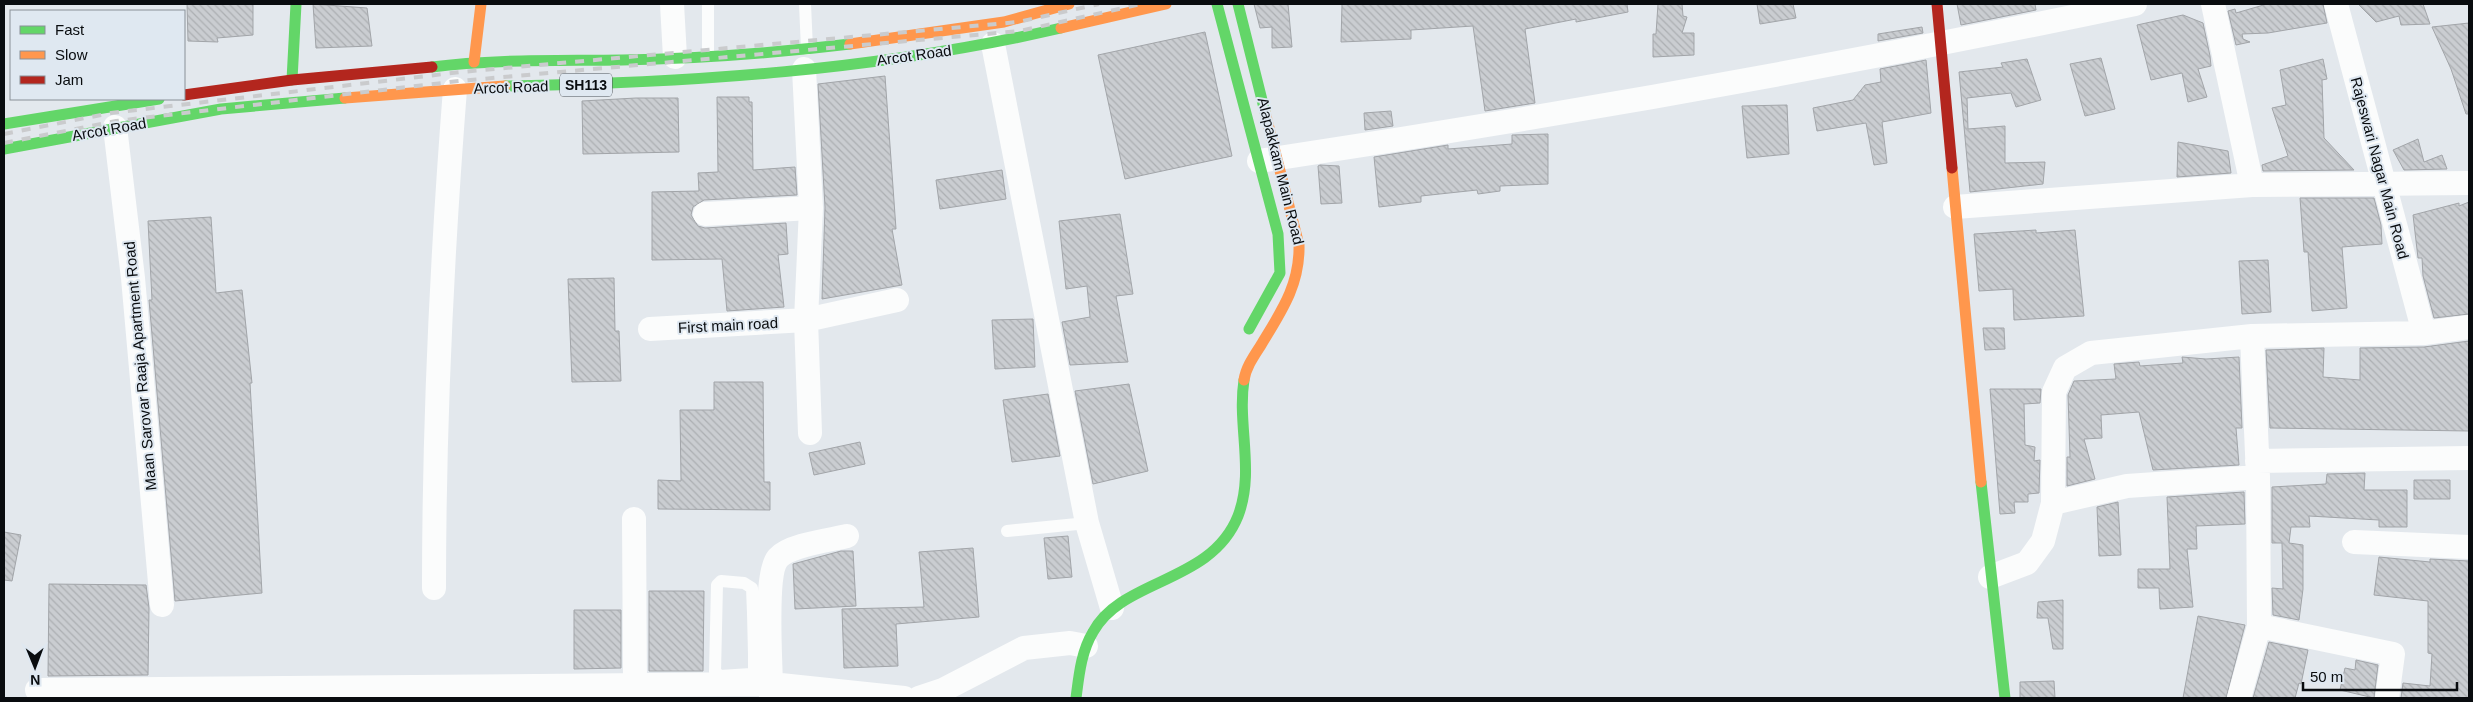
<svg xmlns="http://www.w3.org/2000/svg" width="2473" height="702" font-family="Arial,sans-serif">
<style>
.building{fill:url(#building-back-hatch);stroke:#a2a5a9}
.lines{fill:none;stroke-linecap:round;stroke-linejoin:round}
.lane{stroke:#fbfcfc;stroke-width:12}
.street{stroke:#fbfcfc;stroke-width:24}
.fast{stroke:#63d668;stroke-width:11}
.slow{stroke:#ff974d;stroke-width:11}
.jam{stroke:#b3261e;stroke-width:11}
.rail{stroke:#cacbcd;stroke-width:4;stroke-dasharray:9 9;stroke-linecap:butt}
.labels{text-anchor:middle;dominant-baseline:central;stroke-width:4;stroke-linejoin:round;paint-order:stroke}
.shield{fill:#dfe8f1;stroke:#494e53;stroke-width:1}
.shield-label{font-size:14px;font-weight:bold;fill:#090c0f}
.street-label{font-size:15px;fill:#090c0f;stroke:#dfe8f1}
</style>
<defs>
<pattern id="building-back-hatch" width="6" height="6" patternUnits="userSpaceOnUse" patternTransform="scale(1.25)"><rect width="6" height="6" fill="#cacdd1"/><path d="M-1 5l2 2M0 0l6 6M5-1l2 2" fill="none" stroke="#acafb2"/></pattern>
</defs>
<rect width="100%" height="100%" fill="#e3e8ed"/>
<!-- building -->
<path class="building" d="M187,4H253V35L217,38L218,42L188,41Z
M313,4L367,8L372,46L316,48Z
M1254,4H1288L1292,47L1272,48V27L1260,28Z
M1342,4H1627L1628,12L1576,22V19L1525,29L1535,103L1485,111L1473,26L1411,30V39L1341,42Z
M1658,4H1682L1683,16L1687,17L1682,33H1694V55L1653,57V34H1656Z
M1757,4H1793L1796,18L1760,24Z
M1957,4H2035L2036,10L1961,25Z
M2267,4H2323L2327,23L2268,33L2242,34L2243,39L2250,42L2236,45L2228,11L2235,9L2236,13Z
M2358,4H2423L2430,24L2401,25L2399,16L2376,22Z
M2183,15L2203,23L2210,56L2211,66L2198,69L2207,97L2188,102L2182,73L2151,80L2137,25Z
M2469,23V114H2466L2451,69L2432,27Z
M1922,27L1923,33L1878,41V34Z
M1205,32L1232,156L1125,179L1098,55Z
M2101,58L2115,109L2085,116L2070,64Z
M2027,59L2041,100L2016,107L2011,93L1967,98L1968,129L2005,126V163L2045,162L2043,184L1970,192L1959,72L2003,67L2001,63Z
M2323,59L2327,79L2322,80L2324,138L2354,170L2263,171L2262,165L2288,156L2272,108L2286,105L2280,70Z
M1926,60L1931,113L1882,122L1887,163L1874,165L1866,123L1817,131L1813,108L1853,100L1865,85L1881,82L1880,69Z
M885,76L896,229H892L902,285L822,299L825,207L818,84Z
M717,97H749V102H752L753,170L795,167L797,195L704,200L693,207L691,215L698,226L705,228L786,223L788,254L778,255L784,307L727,311L722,259L652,260V192L699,191L698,173L718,172Z
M636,98H678L679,152L583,154L582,101Z
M1787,105L1789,154L1747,158L1742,106Z
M1391,111L1393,126L1365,130L1364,113Z
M1548,134V184L1500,186V191L1478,194L1477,190L1421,196V202L1379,207L1374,157L1448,145V149L1512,144V135Z
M2418,139L2424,162L2442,155L2447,169L2404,170L2393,150Z
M2178,142L2228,151L2231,173L2177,177Z
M1320,165L1339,166L1342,203L1321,204L1318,166Z
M1002,170L1006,199L940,209L936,180Z
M2300,198H2374L2381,225L2382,244L2342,247L2347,308L2312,311L2308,252H2304Z
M2469,202V314L2434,318L2423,276L2422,258H2418L2413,215L2459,203V206Z
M1120,214L1133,294L1116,296L1128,362L1070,365L1062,322L1090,317L1087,286L1066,289L1059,221Z
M211,217L216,293L242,290L252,383H250L262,593L175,601L149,300H152L148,221Z
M2036,230V233L2075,230L2084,316L2014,320L2013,289L1979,291L1974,234Z
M2268,260L2271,312L2242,314L2239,261Z
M614,278L615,331H619L621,381L572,382L568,279Z
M1033,319L1035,367L995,369L992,320Z
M1983,328H2004L2005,349L1985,350Z
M2469,341V431L2270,428L2266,350L2324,348L2323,377L2360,380V348L2424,347Z
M2182,357L2206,359L2239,357L2242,428H2236L2239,465L2153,470L2139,412L2101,415L2102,438L2084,439L2095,479L2067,486V457H2070L2068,395L2074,381L2116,379L2114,364L2139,362L2140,366L2183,363Z
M714,382H763L764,482H770V510L658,509V480L681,481L680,410H714Z
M1129,384L1148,471L1093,484L1075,391Z
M1990,389H2041L2040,403L2024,404L2025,445L2035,447L2034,461L2040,460L2039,493L2028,494V502H2014L2015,513L2000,514Z
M1048,394L1060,456L1012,462L1003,400Z
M860,442L865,464L814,475L809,453Z
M2365,473L2364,490H2407V527H2379V520L2309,516L2310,527H2291L2289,543L2303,545V589L2299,620L2273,615L2272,588L2283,589L2282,543H2272V487L2326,484L2327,474Z
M2414,480H2450V499H2414Z
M2244,492L2245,524L2196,526L2197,549H2187L2193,607L2160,609L2159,588H2138V569H2170L2167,497Z
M2118,502L2121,555L2099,556L2097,507Z
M4,532L21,535L12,581L4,580Z
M1068,536L1072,577L1048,579L1044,538Z
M973,548L979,617L896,624L898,666L844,668L842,609L924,607L919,552Z
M841,551H853L856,606L795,609L793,564Z
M2379,557L2430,562V559L2469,561V698H2401L2403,683L2430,686L2432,654L2428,653V601L2374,595Z
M49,584L146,585L149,608L148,675L48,676Z
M649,591H704L703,671H649Z
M2063,600V649H2053L2048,618H2037L2038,602Z
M574,610H621V668L574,669Z
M2198,616L2245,625L2226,698H2183Z
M2269,642L2308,650L2301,684L2299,683L2295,698H2253Z
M2356,660L2378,665L2374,698L2340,690L2345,668L2355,670Z
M2054,681L2055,698H2020V682Z"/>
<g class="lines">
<!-- lane -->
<path class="lane" d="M708,4V55
M805,4L807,49
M1007,531L1087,523
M753,613L754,654
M770,614L753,613L752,588L744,583L721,581L717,585L715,672L720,676L751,674L754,670V654L771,651"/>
<!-- street -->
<path class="street" d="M672,4L675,57
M2213,4L2252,185
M2336,4L2424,333
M993,44L1087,523L1112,608
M804,69L811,208
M115,127L133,278L162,605
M1259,161C1552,117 1844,65 2135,4
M1955,207L2252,185L2469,183
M705,214L811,208L806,320L810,433
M650,329L806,320L897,300
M2257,461L2469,458
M2053,503L2127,486L2258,477
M634,519L635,685
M2354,542L2469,547
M1990,577L2027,563L2043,541L2053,503L2054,392L2065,368L2091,353L2252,336L2424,333L2469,327
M434,588C434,421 442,255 455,89
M2259,626L2393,654L2387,698
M37,690L771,684L904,698
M771,698C772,671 763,575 778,558C789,545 830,540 847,536
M919,698L943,690L1024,648L1070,643L1086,646
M2239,698L2259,626L2258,477L2252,336"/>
<!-- fast -->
<path class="fast" d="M1217,4L1278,234L1280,273L1249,329
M1238,4L1265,112
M432,67C495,59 559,61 622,60C698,59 775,53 850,44
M292,80L296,4
M505,86C692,83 879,70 1061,28
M4,124L159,99
M4,149L221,109L345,98
M1981,482L2005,698
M1076,698C1079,675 1081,652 1093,632C1122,578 1211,584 1238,516C1255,472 1237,425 1244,380"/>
<!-- slow -->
<path class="slow" d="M1061,28L1166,4
M850,44L1004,22L1069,4
M474,62L481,4
M345,98L505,86
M1952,168L1981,482
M1244,380C1246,367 1254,356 1261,345C1281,312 1300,285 1299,245L1265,112"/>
<!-- jam -->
<path class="jam" d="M1937,4L1952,168
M184,95L292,80L432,67"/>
<!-- rail -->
<path class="rail" d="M4,134L111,113L461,72L1018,22L1099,4
M4,143L116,121L459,81L1020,31L1141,4"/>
</g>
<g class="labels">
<!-- shield labels -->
<rect class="shield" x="560" y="73.5" width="52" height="23" rx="4"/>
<g class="shield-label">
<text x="586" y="85">SH113</text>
</g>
<!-- street labels -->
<g class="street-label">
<text transform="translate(914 55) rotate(-8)">Arcot Road</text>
<text transform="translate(511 87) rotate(-2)">Arcot Road</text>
<text transform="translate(109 129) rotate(-10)">Arcot Road</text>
<text transform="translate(2380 168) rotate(75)">Rajeswari Nagar Main Road</text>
<text transform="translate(1281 171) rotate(76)">Alapakkam Main Road</text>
<text transform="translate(728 325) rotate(-3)">First main road</text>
<text transform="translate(140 366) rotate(-95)">Maan Sarovar Raaja Apartment Road</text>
</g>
</g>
<!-- border -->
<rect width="2473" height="702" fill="none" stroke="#090c0f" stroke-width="10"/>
<!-- legend -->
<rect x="10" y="10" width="175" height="90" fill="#dfe8f1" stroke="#899097"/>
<rect x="20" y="26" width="25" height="8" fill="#63d668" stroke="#899097"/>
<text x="55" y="35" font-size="15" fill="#090c0f">Fast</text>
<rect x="20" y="51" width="25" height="8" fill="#ff974d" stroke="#899097"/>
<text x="55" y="60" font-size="15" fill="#090c0f">Slow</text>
<rect x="20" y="76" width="25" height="8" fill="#b3261e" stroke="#899097"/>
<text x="55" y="85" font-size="15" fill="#090c0f">Jam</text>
<!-- north arrow -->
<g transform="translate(35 667) rotate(179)" stroke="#dfe8f1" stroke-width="4" paint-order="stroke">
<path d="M0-4L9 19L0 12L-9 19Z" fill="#090c0f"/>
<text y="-8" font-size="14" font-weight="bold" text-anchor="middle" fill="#090c0f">N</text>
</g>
<!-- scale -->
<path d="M2303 682v8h154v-8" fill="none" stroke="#090c0f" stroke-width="2.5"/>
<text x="2310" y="682" font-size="15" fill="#090c0f" stroke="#dfe8f1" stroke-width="4" paint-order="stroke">50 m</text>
</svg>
